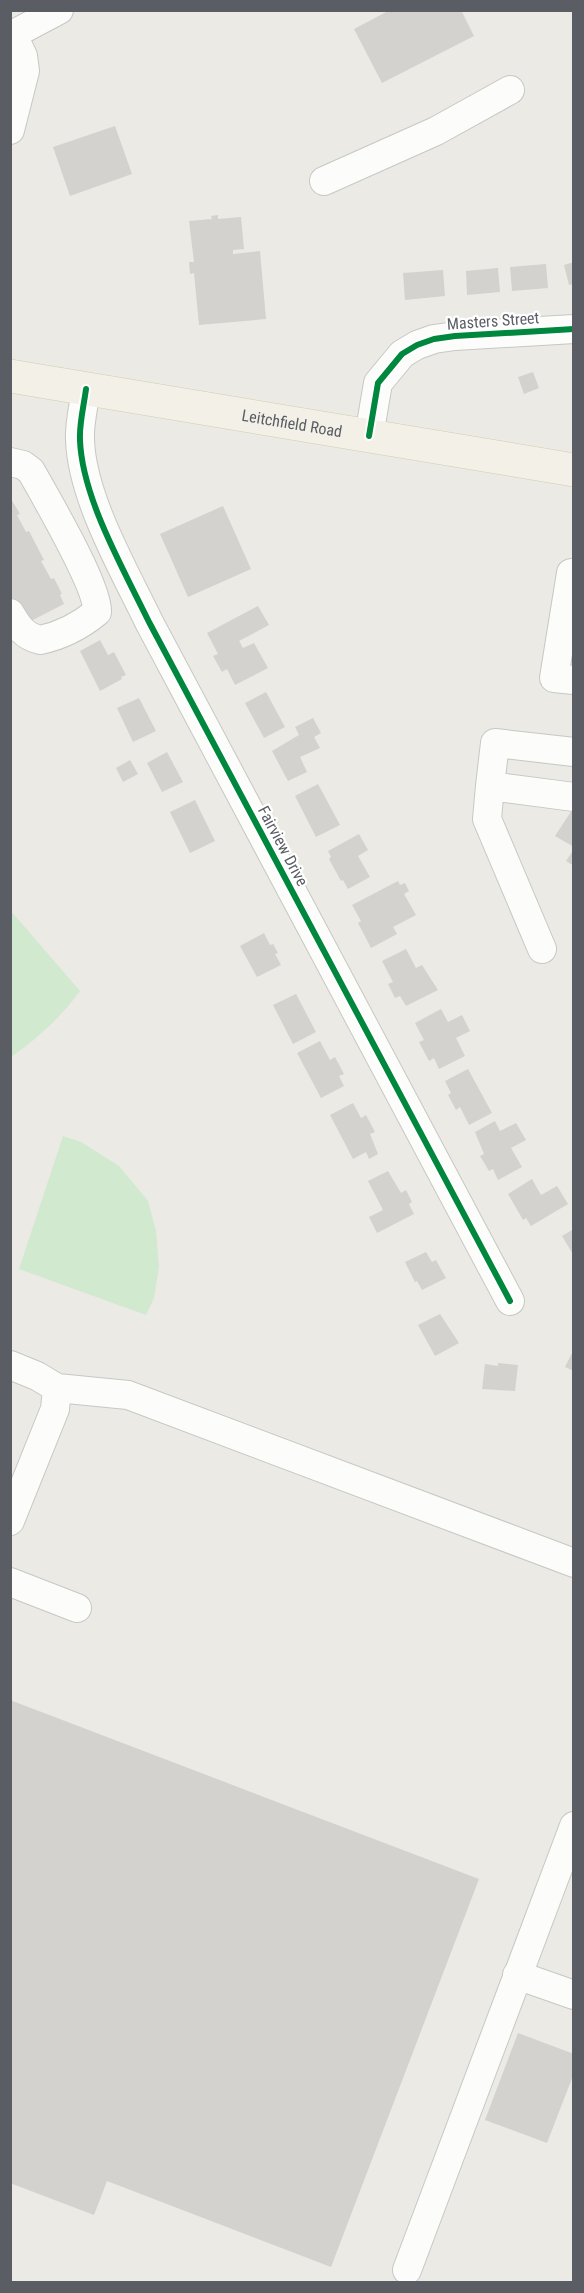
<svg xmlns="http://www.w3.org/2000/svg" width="584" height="2293" font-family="'Roboto Condensed',sans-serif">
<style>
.green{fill:#d1e9ce}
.building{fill:#d3d2cf}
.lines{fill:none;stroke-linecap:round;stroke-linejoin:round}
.minor-casing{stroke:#c7c7c6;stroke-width:30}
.major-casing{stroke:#d4cbb1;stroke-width:34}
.minor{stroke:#fcfcfb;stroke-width:28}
.major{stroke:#f2f0e7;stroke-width:33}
.cycleway-casing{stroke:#fff;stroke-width:10}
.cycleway{stroke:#00873e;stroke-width:6}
.labels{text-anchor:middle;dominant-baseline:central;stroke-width:4.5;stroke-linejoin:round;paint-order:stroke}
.street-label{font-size:16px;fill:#5a5e64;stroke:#fff}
</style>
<rect width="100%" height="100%" fill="#ebeae5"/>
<!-- green -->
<path class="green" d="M10,910L80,991C61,1017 37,1039 11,1057Z
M63,1136L81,1142L119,1166L148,1201L156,1231L159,1267L154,1298L146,1315L19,1269Z"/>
<!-- building -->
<path class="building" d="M390,10H461L474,36L382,83L354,29Z
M115,126L132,174L70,196L53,147Z
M218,215V219L241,217L244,249L233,250V254L260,251L266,319L199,325L194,273L190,274L189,262H194L189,221L212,219L211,216Z
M574,262V284L569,285L564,265Z
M546,264L548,288L512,291L510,267Z
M498,268L500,292L467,295L466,271Z
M443,270L445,296L405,300L403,273Z
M533,372L539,388L524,394L518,377Z
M10,497L20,514L17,515L26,532L29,531L44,560L41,561L51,579L54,578L62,594L60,595L64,604L25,624L10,597Z
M223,506L251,569L188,597L160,534Z
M258,606L269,625L239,641L243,648L254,643L268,668L235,685L227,669L222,672L213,656L218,654L207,633Z
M100,640L108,655L114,652L126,675L121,677L122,679L100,691L80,651Z
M266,692L285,727L264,738L245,703Z
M139,698L156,731L133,742L117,708Z
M313,718L321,733L314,737L320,748L300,757L307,772L288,781L272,751L299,735L295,727Z
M167,752L183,782L162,792L147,763Z
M130,760L138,774L123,782L116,768Z
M318,784L340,825L316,837L295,796Z
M195,800L215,841L190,853L170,812Z
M574,807V847L555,836Z
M359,834L368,850L358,856L370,877L348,889L343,880L341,881L329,859L331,857L328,851Z
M574,849V866L566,861Z
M398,881L400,885L405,883L409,891L404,894L416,915L393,927L397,934L371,948L358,923L361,921L352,905Z
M264,933L270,945L273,944L278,953L275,954L281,965L257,977L240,946Z
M406,949L416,968L422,965L438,990L406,1006L400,996L395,998L388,984L393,982L382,961Z
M296,994L316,1032L293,1044L273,1005Z
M441,1009L448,1022L462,1015L470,1031L456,1038L465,1056L439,1069L434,1058L429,1061L419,1042L424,1040L415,1023Z
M320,1041L330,1060L335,1057L344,1074L339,1076L344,1086L321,1098L297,1053Z
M468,1069L492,1113L469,1125L460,1107L456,1110L448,1095L451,1093L445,1081Z
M353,1103L361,1118L366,1115L375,1132L370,1134L378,1154L369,1159L366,1152L353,1159L330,1115Z
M495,1121L500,1131L516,1123L526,1140L511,1148L522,1167L498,1180L493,1169L489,1171L480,1156L484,1154L475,1132Z
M388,1171L401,1193L406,1190L412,1202L409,1204L414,1214L377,1233L369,1217L383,1210L368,1181Z
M532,1179L541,1195L557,1186L568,1204L531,1226L526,1218L523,1220L508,1194Z
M574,1229V1256L562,1236Z
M426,1252L432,1262L436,1260L446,1278L422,1290L417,1281L415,1282L405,1262Z
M440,1314L459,1343L435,1356L418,1325Z
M574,1349V1371L565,1367Z
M498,1363L518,1365L515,1391L482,1389L485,1364L498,1366Z
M10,1700L479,1879L331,2267L107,2181L94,2215L10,2183Z
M518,2033L574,2054V2073L547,2143L485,2120Z"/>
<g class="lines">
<defs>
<path id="minor" d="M10,36L59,10
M10,130L25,71L23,56L13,35
M324,181L436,131L510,90
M86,389C84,405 79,424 80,440C82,498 124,570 149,622L510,1301
M369,436L378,383L402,354L417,345L434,339L455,336L574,329
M10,462L23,465L31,471C46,498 99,588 97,612C81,625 60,636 40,640C24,636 18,627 10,613
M571,573L554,678L574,680
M574,752L495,743L490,786L574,797
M490,786L487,819L542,949
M10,1365L37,1376L57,1388L55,1409L10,1521
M57,1388L128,1395L574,1563
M10,1582L77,1608
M517,1975L574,1995
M407,2270L574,1826"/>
<g id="major">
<path id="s1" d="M10,376L574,470"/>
</g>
</defs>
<!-- minor casing -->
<use href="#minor" class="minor-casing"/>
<!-- major casing -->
<use href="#major" class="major-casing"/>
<!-- minor -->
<use href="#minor" class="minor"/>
<!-- major -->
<use href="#major" class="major"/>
<defs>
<path id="cycleway" d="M86,389C84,405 79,424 80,440C82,498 124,570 149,622L510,1301
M369,436L378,383L402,354L417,345L434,339L455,336L574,329"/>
</defs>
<!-- cycleway casing -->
<use href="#cycleway" class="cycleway-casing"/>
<!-- cycleway -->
<use href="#cycleway" class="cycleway"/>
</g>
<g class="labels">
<!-- street labels -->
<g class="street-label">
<text transform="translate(493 321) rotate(-4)">Masters Street</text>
<text stroke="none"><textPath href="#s1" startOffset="286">Leitchfield Road</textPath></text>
<text transform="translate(283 846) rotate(62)">Fairview Drive</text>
</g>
</g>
<!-- border -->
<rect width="584" height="2293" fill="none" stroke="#5a5e64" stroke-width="24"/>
</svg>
